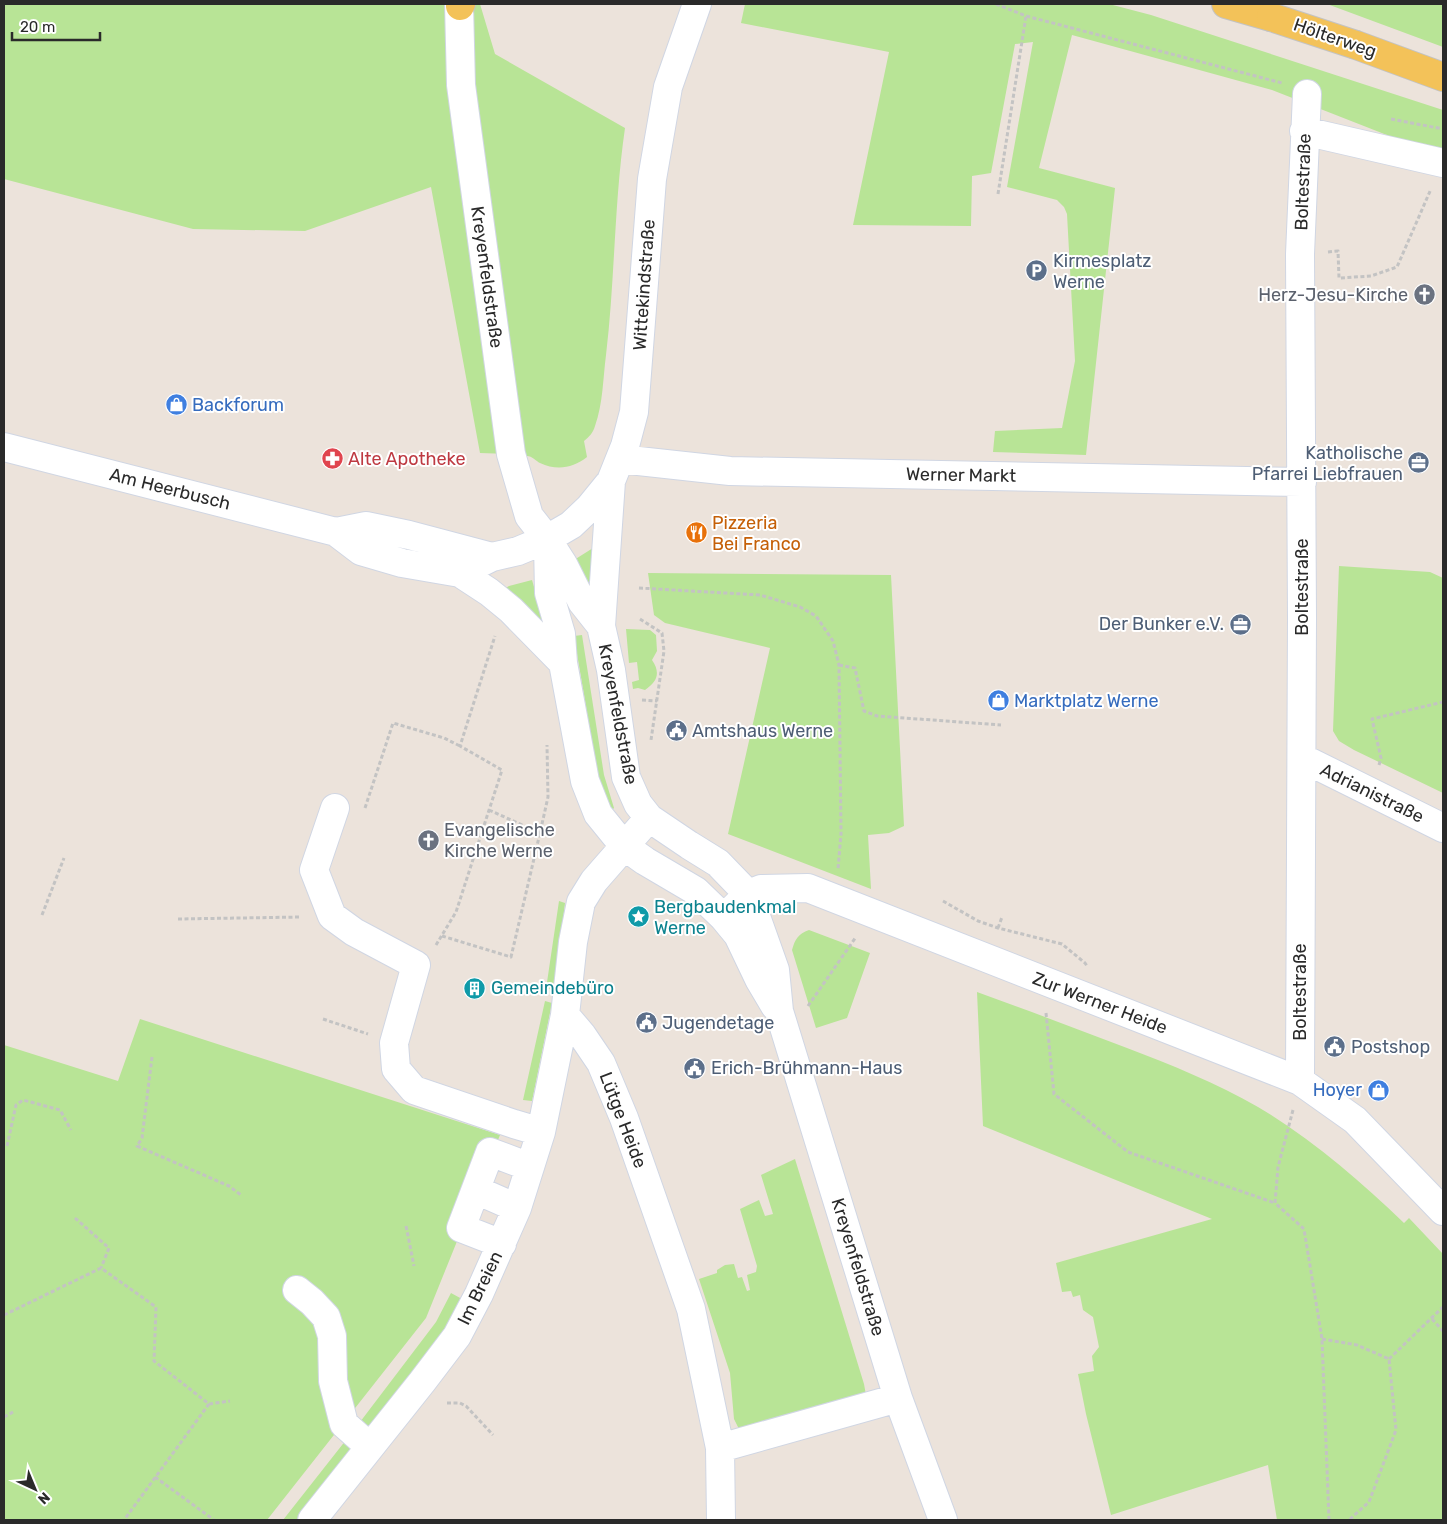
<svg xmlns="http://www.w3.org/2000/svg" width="1447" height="1524" font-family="Rubik,sans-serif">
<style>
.green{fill:#b8e496}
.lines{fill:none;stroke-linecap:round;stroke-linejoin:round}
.minor-casing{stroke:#d0d6e3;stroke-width:30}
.major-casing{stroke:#c3c3c3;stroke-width:30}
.path{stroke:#c3c3c3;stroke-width:3;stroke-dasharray:4 2.5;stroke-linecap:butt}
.minor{stroke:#fff;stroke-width:28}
.major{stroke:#f3c259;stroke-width:28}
.major-bridge-casing{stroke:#c3c3c3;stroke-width:30;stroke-linecap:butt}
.major-bridge{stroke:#f3c259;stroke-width:28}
.labels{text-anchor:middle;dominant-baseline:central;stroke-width:4;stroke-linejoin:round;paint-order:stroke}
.street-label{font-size:18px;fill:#2a2a2a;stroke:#fff}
.service-label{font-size:18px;fill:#4e5e75;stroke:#fff;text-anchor:start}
.worship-label{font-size:18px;fill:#5b616d;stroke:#fff;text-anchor:end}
.shop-label{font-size:18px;fill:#366cbe;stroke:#fff;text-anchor:start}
.health-label{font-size:18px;fill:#be3a42;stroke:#fff;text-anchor:start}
.food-label{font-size:18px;fill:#c56008;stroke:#fff;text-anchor:start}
.culture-label{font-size:18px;fill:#0d838f;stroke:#fff;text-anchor:start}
</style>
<rect width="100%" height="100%" fill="#ece3db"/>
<!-- green -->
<path class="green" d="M4,4H480L495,54L625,128C614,203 615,280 606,355C603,378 603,404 595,426C593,433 589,437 584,441L587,457C573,468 557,471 540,463C536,461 532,456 527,456C512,453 495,454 480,453L431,187L305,231L193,229L4,179Z
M745,4H1109L1151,15L1443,110V157L1272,90L1072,35L1039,168L1115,188L1086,455L993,452L995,431L1062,428L1075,361L1067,214L1064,207L1057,200L1007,187L1033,42L1015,44L991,173L972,176L971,226L853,225L889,52L741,23Z
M1327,4H1443V47Z
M593,548V594L574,560Z
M1339,566L1430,572L1443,578V793L1354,750L1339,741L1333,731Z
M648,573L891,575L904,826L889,833L868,835L871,889L728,834L770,648L665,623L654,615Z
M532,580L546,628L504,589L509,586Z
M626,629L650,630L656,635L657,651L652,660C661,673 657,682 645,690L638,688L633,689L632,682L639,680L637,662L629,663Z
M582,635L604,775L614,808L611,811L599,783L574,636Z
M559,901L565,903L555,989H546Z
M809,930L870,953L847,1018L816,1028L792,950C795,939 798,934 809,930Z
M977,992C1027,1010 1077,1029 1127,1048C1172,1065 1216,1083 1258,1107C1312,1139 1359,1180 1404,1223L1409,1218L1443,1254V1520H1277L1268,1465L1111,1515L1086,1414L1078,1374L1094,1371L1092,1356L1099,1347L1093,1317L1083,1310L1080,1295L1073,1297L1071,1291L1062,1292L1056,1263L1212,1219L983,1126Z
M545,1001L552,1003L532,1101L523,1100Z
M140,1019L500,1135L426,1318L267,1520H4V1045L118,1081Z
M795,1159L864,1384L866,1395L740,1431L734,1419L730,1373L699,1279L717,1273V1270L725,1265L734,1264L738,1278L742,1277L747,1291L750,1290L747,1275L756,1272L757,1266L740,1209L759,1200L765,1216L773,1214L761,1175Z
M451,1293L462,1299L447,1326L366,1432L357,1426L436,1322Z
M346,1440L353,1446L296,1520H283Z"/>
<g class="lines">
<defs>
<path id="minor" d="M459,4L461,85L511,454L529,516L547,539L563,564L582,602L601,626
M1304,131L1443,163
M4,447L336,532L361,551L402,563L460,573L492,557L518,551L547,539L571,525L589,508L611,481L625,446L634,412L652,179L668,87L697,4
M620,459L730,471L1302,482
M611,481L601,626L611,670L626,777L638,804L649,818L689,845L718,863L748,894L775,970L779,1011L898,1398L943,1520
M336,532L366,526L409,535L492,557
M548,543L549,593L561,634L563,663L585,781L598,814L624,846L645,861L696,891L724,918L738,935L759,979L775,1006
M460,573L489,592L511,610L563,663
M1302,758L1443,828
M335,808L314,870L332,916L354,932L416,965L394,1043L396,1069L414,1090L514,1124L541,1132
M724,918L748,894L761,889L808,888L1300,1081L1355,1120L1443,1211
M565,1015L582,1035L601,1063L624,1118L691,1309L720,1448L721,1520
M1300,1081L1302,618L1300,254L1307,94
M476,1190L517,1208
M502,1244L461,1228L490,1152L530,1167
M297,1290L312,1302L326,1317L332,1336L333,1381L344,1424L370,1447
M720,1448L898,1398
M312,1520L422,1382L457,1336L479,1294L517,1208L541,1132L565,1015L573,942L581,902L594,881L649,818"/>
<path id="major" d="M1226,4L1271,17
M460,6L461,4
M1356,45L1443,77"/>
</defs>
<!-- minor casing -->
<use href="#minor" class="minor-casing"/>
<!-- major casing -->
<use href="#major" class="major-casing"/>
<!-- path -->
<path class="path" d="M996,4L1026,16L1282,83
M1391,119L1443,129
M998,194L1026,16
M1328,252L1338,251L1339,278L1371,276L1397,267L1431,189
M639,588L760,595L800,607L816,616L833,641L839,665L841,834L838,869
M640,619L662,633L664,651L651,740
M839,665L855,668L864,711L877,716L1001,725
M642,700L657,701
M1379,765L1381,758L1372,719L1443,702
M365,808L393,723L444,738L460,746
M489,810L540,833L548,797L547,745
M943,901L978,921L998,928L1062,944L1085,963L1087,966
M42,915L64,858
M178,919L301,917
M998,928L1002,917
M442,936L511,957L540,833
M436,945L456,912L502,770L460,746L495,636
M808,1006L856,937
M1046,1013L1054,1094L1128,1152L1275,1203
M323,1019L368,1034
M152,1057L142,1138L137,1146L229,1186L241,1195
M1293,1110L1278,1167L1275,1203L1304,1229L1322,1339L1329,1520
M7,1146L16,1105L23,1100L60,1110L71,1130
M75,1218L109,1248L101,1268
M406,1226L414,1266
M4,1315L101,1268L156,1307L154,1361L209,1404L124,1520
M1432,1319L1443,1331
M1322,1339L1357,1345L1389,1359L1396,1430L1369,1502L1349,1520
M1389,1359L1443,1307
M447,1403H460L466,1406L493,1435
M209,1404L230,1401
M4,1417L13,1412
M155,1477L214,1520"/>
<!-- minor -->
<use href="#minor" class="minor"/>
<!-- major -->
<use href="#major" class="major"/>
<defs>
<path id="major-bridge" d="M1271,17L1356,45"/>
</defs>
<!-- major-bridge casing -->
<use href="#major-bridge" class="major-bridge-casing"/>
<!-- major-bridge -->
<use href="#major-bridge" class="major-bridge"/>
</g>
<!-- icons -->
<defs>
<symbol id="parking-disc" viewBox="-11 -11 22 22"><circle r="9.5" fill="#5c6f8a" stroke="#fff"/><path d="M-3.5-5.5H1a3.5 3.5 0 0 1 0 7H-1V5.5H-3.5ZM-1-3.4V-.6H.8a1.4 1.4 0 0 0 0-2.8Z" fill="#fff"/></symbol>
<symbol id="church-disc" viewBox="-11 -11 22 22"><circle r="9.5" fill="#6b7280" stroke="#fff"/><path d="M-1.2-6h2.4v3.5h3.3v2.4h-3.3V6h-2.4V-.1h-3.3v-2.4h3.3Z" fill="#fff"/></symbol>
<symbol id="shop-disc" viewBox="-11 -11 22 22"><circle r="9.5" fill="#3f7fe0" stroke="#fff"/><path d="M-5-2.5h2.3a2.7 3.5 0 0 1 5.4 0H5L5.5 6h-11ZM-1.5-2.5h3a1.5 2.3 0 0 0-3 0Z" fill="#fff"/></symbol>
<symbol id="pharmacy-disc" viewBox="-11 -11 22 22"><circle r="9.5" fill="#e0444e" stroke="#fff"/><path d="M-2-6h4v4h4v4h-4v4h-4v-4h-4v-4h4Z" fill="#fff"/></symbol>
<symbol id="office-disc" viewBox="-11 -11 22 22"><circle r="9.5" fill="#5c6f8a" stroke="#fff"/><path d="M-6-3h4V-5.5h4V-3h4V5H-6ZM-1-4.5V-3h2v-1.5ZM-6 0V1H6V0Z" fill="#fff"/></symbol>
<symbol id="restaurant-disc" viewBox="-11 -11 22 22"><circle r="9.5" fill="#e8710a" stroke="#fff"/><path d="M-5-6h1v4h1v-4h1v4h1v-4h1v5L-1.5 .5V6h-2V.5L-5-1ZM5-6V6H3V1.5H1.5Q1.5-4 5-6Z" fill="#fff"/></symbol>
<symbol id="civic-disc" viewBox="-11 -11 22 22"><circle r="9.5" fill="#5c6f8a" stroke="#fff"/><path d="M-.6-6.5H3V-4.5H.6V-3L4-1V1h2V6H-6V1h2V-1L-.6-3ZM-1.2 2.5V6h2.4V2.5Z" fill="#fff"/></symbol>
<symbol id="sight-disc" viewBox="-11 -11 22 22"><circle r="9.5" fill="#0f9aa8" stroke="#fff"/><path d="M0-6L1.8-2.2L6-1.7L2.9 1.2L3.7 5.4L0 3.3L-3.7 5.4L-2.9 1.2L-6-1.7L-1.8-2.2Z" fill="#fff"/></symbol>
<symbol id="building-disc" viewBox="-11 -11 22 22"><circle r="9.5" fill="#0f9aa8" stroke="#fff"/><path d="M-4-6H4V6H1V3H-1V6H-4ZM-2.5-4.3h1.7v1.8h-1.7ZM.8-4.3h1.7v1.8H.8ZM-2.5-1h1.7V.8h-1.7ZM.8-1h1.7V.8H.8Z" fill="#fff"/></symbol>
</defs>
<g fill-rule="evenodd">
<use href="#parking-disc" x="1024" y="258" width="25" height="25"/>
<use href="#church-disc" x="1412" y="282" width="25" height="25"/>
<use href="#shop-disc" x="164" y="392" width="25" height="25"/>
<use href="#pharmacy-disc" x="320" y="446" width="25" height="25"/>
<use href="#office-disc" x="1406" y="450" width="25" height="25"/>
<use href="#restaurant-disc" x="684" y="520" width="25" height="25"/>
<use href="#office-disc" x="1228" y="612" width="25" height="25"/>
<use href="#shop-disc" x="986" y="688" width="25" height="25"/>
<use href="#civic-disc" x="664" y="718" width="25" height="25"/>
<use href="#church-disc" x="416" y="828" width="25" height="25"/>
<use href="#sight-disc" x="626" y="904" width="25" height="25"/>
<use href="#building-disc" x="462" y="976" width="25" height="25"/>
<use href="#civic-disc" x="634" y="1010" width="25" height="25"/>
<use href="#civic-disc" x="1322" y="1034" width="25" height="25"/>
<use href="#civic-disc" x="682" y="1056" width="25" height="25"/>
<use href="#shop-disc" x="1366" y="1078" width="25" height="25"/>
</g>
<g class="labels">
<!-- street labels -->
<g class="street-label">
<text transform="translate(1335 38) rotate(19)">Hölterweg</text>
<text transform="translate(1303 182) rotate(-88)">Boltestraße</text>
<text transform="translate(487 277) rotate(82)">Kreyenfeldstraße</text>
<text transform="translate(644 285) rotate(-86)">Wittekindstraße</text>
<text transform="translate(961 475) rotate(1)">Werner Markt</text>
<text transform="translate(170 489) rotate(14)">Am Heerbusch</text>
<text transform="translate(1302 587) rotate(-90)">Boltestraße</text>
<text transform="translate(618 714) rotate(79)">Kreyenfeldstraße</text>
<text transform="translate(1372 793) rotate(26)">Adrianistraße</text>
<text transform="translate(1300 992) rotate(-90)">Boltestraße</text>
<text transform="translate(1100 1003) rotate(21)">Zur Werner Heide</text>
<text transform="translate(623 1120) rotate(69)">Lütge Heide</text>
<text transform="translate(858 1267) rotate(73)">Kreyenfeldstraße</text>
<text transform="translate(480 1288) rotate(-64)">Im Breien</text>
</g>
<!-- service labels -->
<g class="service-label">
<text x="1053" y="261">Kirmesplatz<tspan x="1053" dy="21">Werne</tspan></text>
<text x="1403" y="453" text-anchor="end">Katholische<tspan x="1403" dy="21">Pfarrei Liebfrauen</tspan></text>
<text x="1224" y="624" text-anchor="end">Der Bunker e.V.</text>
<text x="692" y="731">Amtshaus Werne</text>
<text x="662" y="1023">Jugendetage</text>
<text x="1351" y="1047">Postshop</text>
<text x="711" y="1068">Erich-Brühmann-Haus</text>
</g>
<!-- worship labels -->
<g class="worship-label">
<text x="1408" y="295">Herz-Jesu-Kirche</text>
<text x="444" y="830" text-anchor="start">Evangelische<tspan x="444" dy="21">Kirche Werne</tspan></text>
</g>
<!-- shop labels -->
<g class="shop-label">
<text x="192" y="405">Backforum</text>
<text x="1014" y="701">Marktplatz Werne</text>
<text x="1362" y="1090" text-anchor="end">Hoyer</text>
</g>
<!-- health labels -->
<g class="health-label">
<text x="348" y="459">Alte Apotheke</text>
</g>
<!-- food labels -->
<g class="food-label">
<text x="712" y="523">Pizzeria<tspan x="712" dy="21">Bei Franco</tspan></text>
</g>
<!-- culture labels -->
<g class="culture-label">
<text x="654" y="907">Bergbaudenkmal<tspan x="654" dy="21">Werne</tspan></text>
<text x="491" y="988">Gemeindebüro</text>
</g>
</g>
<!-- border -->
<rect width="1447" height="1524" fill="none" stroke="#2a2a2a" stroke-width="10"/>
<!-- north arrow -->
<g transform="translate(35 1489) rotate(136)" stroke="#ffffff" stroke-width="4" paint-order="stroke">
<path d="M0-4L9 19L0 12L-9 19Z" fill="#2a2a2a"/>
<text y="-8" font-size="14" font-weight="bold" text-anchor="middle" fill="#2a2a2a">N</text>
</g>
<!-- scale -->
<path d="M12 32v8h88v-8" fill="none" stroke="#2a2a2a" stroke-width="2.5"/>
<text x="20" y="32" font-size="15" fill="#2a2a2a" stroke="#ffffff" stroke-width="4" paint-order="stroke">20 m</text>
</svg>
